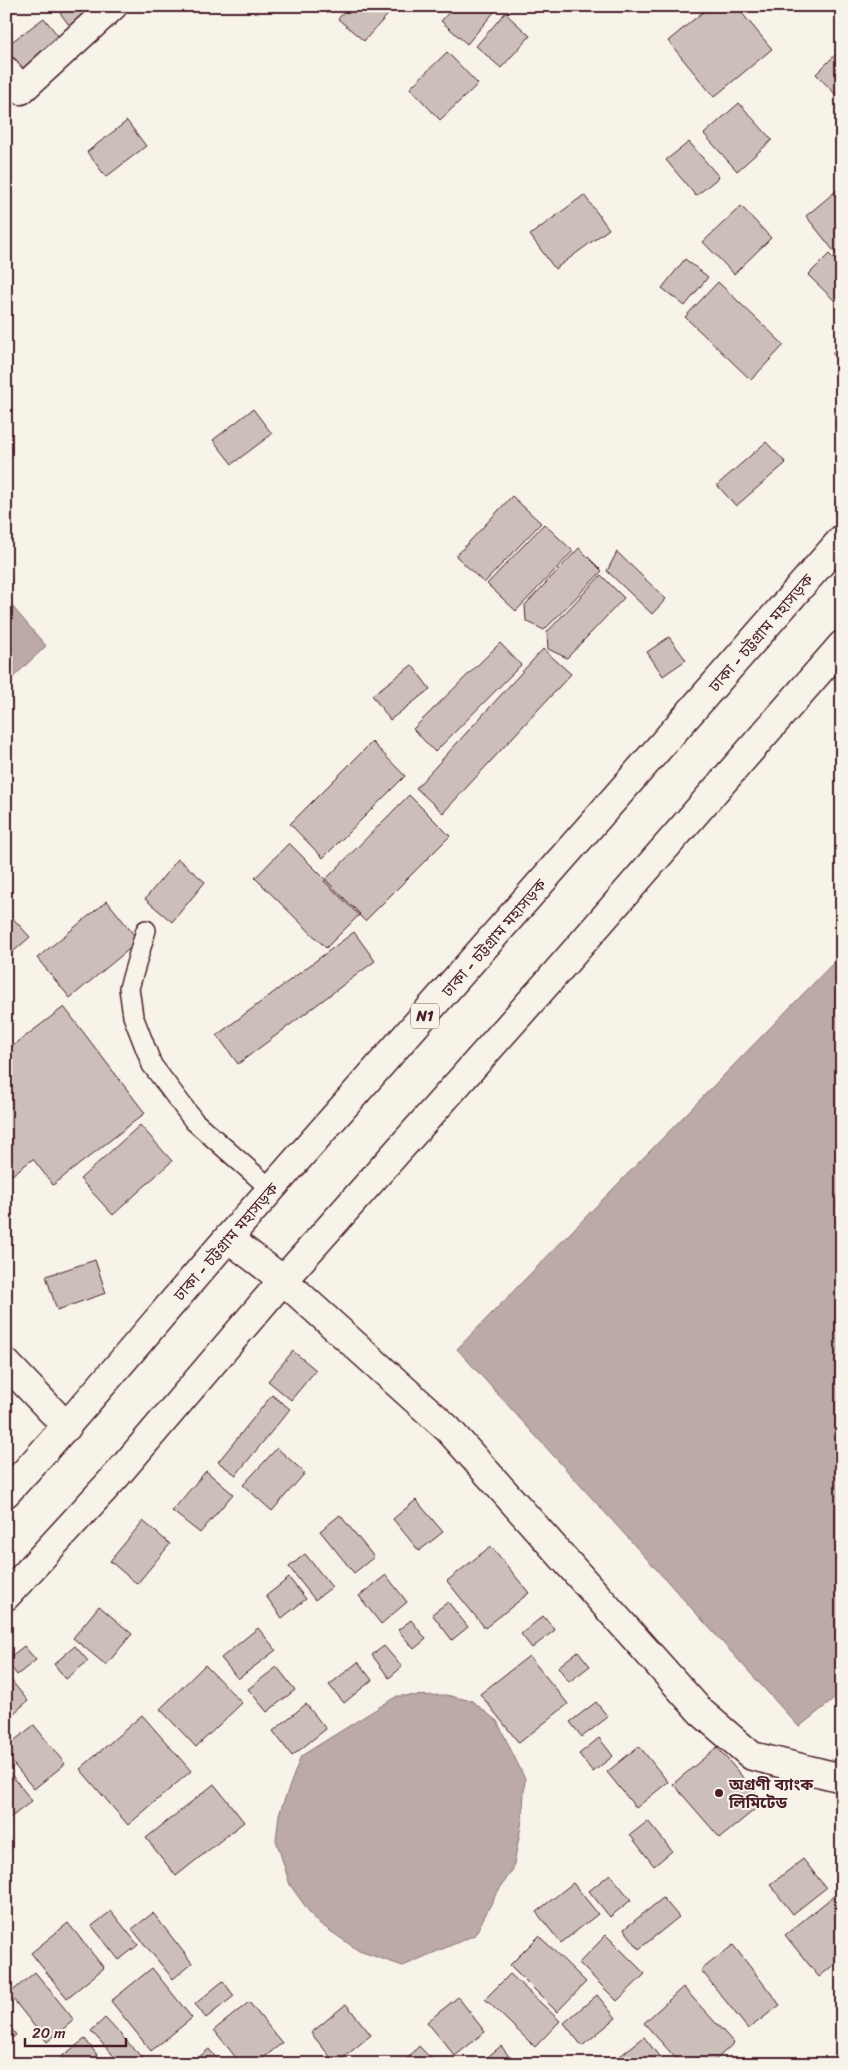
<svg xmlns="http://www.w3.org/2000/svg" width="848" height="2070" font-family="Sriracha,'Noto Sans Bengali',sans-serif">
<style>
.water{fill:#bcaaa7;stroke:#8e7275}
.building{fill:#ccbfb9;stroke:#4a1f2b}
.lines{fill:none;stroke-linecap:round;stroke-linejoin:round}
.lane-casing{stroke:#4a1f2b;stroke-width:22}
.street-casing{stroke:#4a1f2b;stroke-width:31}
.highway-casing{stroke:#4a1f2b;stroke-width:31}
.lane{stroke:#f7f3e8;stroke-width:19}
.street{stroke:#f7f3e8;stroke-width:28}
.highway{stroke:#f7f3e8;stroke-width:28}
.poi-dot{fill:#4a1f2b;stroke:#f7f3e8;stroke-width:2}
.labels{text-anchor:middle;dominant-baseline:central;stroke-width:4;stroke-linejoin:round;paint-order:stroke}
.shield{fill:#f7f3e8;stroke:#7e5f64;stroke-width:1}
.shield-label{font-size:15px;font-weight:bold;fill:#4a1f2b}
.street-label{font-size:16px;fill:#4a1f2b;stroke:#f7f3e8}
.poi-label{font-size:16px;font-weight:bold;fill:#4a1f2b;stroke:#f7f3e8;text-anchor:start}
</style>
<rect width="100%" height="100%" fill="#f7f3e8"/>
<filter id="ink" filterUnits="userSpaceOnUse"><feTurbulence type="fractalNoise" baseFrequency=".02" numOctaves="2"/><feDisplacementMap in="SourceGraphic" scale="10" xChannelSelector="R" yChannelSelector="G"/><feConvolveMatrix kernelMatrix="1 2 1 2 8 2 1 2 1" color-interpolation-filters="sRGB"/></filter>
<g filter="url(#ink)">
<!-- water -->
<path class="water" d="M6,599L46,646L6,684Z
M842,954V1693L799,1727L457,1349Z
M446,1695L472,1701L497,1721L525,1779L522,1821L513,1869L495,1896L475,1935L403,1966L359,1951L316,1921L290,1885L276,1840L279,1814L301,1756L397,1696Z"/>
<!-- building -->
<path class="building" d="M55,6H102L72,29Z
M349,6H389L393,9L364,41L338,19Z
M455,6H490L495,11L467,44L441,21Z
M710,6H736L772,49L714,97L668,41Z
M505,13L530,36L501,68L476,46Z
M44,18L63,42L23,72L6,51V46Z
M842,48V99L841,100L816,74Z
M447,52L478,84L440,120L410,88Z
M739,103L772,140L737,171L704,134Z
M127,121L146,146L106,177L87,152Z
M689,142L719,177L696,196L666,160Z
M842,186V251L837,255L806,216Z
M584,195L609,229L555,269L530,235Z
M741,206L771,238L734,274L703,242Z
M829,254L842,267V295L835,301L808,275Z
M685,259L708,277L685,306L662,288Z
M718,282L784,345L751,380L685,317Z
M842,345V364L832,353Z
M253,409L272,434L232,464L213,440Z
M766,442L786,463L736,506L717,485Z
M512,496L541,523L484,583L456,556Z
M544,524L573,551L516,611L487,584Z
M579,548L602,571L544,630L526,621L525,605Z
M617,552L666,599L652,614L607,571Z
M601,575L624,598L567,658L548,649L547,632Z
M669,637L686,660L663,676L647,652Z
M500,643L521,665L435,752L413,729Z
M543,649L571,674L443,813L416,788Z
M412,665L430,689L390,720L372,695Z
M372,742L405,776L323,858L290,824Z
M409,795L450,836L365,921L324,881Z
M289,843L360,914L326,948L255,878Z
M178,859L205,882L172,922L145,899Z
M107,901L139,941L70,998L37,958Z
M8,913L30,937L6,958V915Z
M354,932L375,961L238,1064L217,1035Z
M64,1007L145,1113L53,1185L33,1159L12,1175L6,1168V1051Z
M140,1125L172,1161L113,1215L80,1179Z
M95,1260L106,1293L57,1310L46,1276Z
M293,1351L316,1370L291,1400L268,1381Z
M272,1395L290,1409L236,1475L218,1462Z
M277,1448L305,1473L272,1511L243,1485Z
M206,1471L233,1494L200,1533L172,1511Z
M416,1500L443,1532L419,1551L393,1519Z
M340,1515L374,1557L354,1573L320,1531Z
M143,1521L170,1544L137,1584L110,1561Z
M491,1546L529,1593L485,1628L447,1581Z
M305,1554L332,1587L315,1600L289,1567Z
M386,1575L407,1602L381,1624L359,1596Z
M289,1578L306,1599L282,1618L266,1596Z
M448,1602L468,1627L452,1640L432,1614Z
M99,1606L132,1634L106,1665L73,1638Z
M543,1616L555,1630L532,1648L521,1634Z
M411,1620L426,1639L414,1649L398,1630Z
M258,1628L276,1650L238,1679L221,1658Z
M24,1646L36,1660L17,1675L6,1660Z
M75,1646L88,1661L66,1679L54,1664Z
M384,1646L402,1667L389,1678L372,1655Z
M578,1651L590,1666L569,1682L558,1667Z
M529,1656L568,1704L519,1743L480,1694Z
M358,1662L372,1680L344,1703L329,1685Z
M205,1665L242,1703L196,1747L160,1709Z
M277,1667L295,1690L267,1712L248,1689Z
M10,1679L28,1701L14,1713L6,1703V1682Z
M596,1702L608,1717L582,1737L570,1722Z
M306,1704L326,1729L292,1756L273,1731Z
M142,1715L191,1771L128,1825L80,1769Z
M34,1725L65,1764L34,1789L6,1755V1747Z
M599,1738L613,1756L593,1772L579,1754Z
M639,1746L668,1782L636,1808L607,1772Z
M717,1747L764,1802L720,1838L673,1784Z
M6,1768L32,1801L6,1821Z
M214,1784L244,1822L176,1876L146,1838Z
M648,1821L672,1851L654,1866L630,1835Z
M803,1859L826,1888L793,1914L770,1885Z
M610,1874L631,1900L610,1917L589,1891Z
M573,1883L598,1914L561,1943L536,1912Z
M835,1895L842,1904V1958L819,1977L785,1935Z
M663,1898L679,1917L639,1949L624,1929Z
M111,1911L138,1945L119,1960L92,1926Z
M153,1913L192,1963L173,1979L132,1929Z
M68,1923L104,1968L67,1998L31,1953Z
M606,1935L645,1974L617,2001L579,1963Z
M539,1936L586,1982L557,2012L510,1965Z
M733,1945L780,2005L748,2029L701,1970Z
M152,1968L192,2018L151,2051L111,2001Z
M35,1972L74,2020L47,2042L9,1994Z
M510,1974L560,2021L535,2047L485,1999Z
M223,1981L234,1996L206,2018L195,2004Z
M683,1987L734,2043L711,2064H681L644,2023Z
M597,1995L616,2018L582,2046L564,2023Z
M458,1997L485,2032L455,2056L427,2022Z
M249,2002L282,2043L256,2064H241L214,2030Z
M346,2004L371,2035L336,2064L311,2033Z
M105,2018L148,2064H121L91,2031Z
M6,2021L16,2035L6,2043Z
M644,2037L665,2064H610Z
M85,2039L104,2064H67L61,2057Z
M419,2046L436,2064H402Z
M501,2046L515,2064H479Z
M209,2049L221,2064H190Z"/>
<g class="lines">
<defs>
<path id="lane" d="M146,930L129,988L133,1016L152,1065L194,1121L272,1190"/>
<path id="street" d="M6,71L21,90L113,6
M228,1238L283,1280L448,1429L701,1712L752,1756L842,1778
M6,1363L67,1427"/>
<path id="highway" d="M6,1493C83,1410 154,1323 228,1238C432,1005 639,773 842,539
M6,1596L117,1475L283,1280L549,981L842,645"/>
</defs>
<!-- lane casing -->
<use href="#lane" class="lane-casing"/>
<!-- street casing -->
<use href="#street" class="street-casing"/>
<!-- highway casing -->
<use href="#highway" class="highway-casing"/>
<!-- lane -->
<use href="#lane" class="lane"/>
<!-- street -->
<use href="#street" class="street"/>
<!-- highway -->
<use href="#highway" class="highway"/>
</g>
</g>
<!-- markers -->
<circle class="poi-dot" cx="719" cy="1793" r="5"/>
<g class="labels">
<!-- shield labels -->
<rect class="shield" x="411" y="1003.5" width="28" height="25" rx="4"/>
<g class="shield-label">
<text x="425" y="1016">N1</text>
</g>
<!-- street labels -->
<g class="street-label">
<text transform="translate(761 633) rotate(-49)">ঢাকা - চট্টগ্রাম মহাসড়ক</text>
<text transform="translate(494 938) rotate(-49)">ঢাকা - চট্টগ্রাম মহাসড়ক</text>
<text transform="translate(226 1242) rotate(-49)">ঢাকা - চট্টগ্রাম মহাসড়ক</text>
</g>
<!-- poi labels -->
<g class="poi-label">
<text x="729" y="1784">অগ্রণী ব্যাংক<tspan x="729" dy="18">লিমিটেড</tspan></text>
</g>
</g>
<!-- margin -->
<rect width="848" height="2070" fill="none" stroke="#f7f3e8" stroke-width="25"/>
<rect x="12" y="12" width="823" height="2045" fill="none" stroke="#4a1f2b" stroke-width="2" filter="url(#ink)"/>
<!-- scale -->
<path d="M25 2038v8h101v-8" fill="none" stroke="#4a1f2b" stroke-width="2.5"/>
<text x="32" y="2038" font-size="15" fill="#4a1f2b" stroke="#f7f3e8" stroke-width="4" paint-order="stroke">20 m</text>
</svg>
